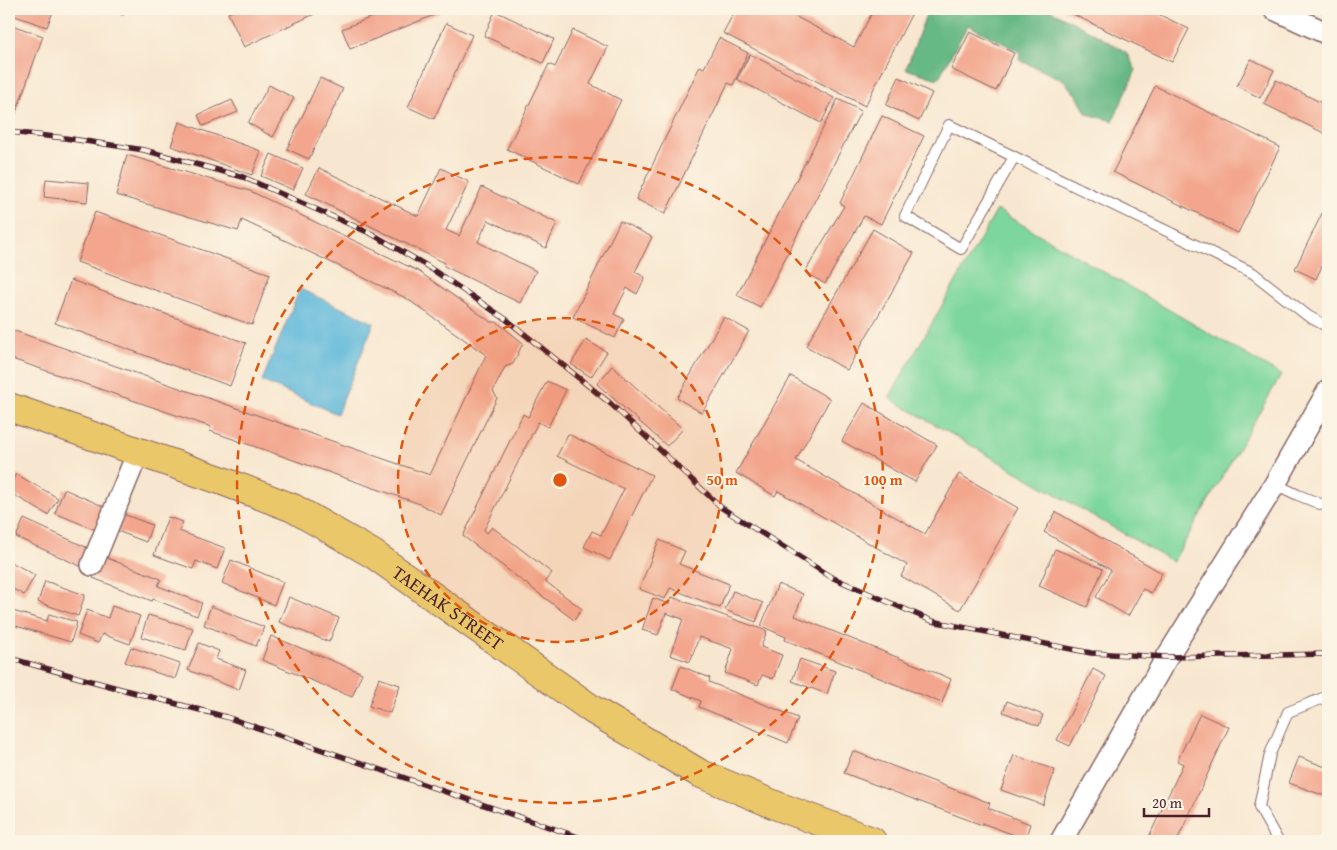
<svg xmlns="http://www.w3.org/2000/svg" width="1337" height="850" font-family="'Gentium Book Plus',serif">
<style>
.green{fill:#7dd79d;stroke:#647b64}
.forest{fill:#66b884;stroke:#586c58}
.water{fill:#5db8da;stroke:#546c82}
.building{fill:#f3a68d}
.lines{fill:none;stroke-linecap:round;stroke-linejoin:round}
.service-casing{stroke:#876565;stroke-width:12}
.minor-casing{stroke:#876565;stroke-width:24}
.primary-casing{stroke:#876565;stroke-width:30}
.service{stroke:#fff;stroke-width:10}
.minor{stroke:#fff;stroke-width:21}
.primary{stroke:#eac769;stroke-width:28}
.rail-casing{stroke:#4a1f2b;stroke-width:5.5}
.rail{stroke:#fcf5e5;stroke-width:4;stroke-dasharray:11;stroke-linecap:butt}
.ring{fill:none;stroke:#e0560e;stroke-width:2.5;stroke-dasharray:9 6}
.labels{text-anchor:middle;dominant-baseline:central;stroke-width:4;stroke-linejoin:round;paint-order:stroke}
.street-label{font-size:19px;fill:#4a1f2b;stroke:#fcf5e5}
.centre{fill:#e0560e;stroke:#fcf5e5;stroke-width:2.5}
.ring-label{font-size:15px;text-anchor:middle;font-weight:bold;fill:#e0560e;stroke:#fcf5e5;stroke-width:4;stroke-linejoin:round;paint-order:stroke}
</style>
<rect width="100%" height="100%" fill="#fcf5e5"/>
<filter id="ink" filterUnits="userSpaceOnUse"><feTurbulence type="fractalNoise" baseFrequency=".02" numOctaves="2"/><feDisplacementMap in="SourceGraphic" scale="10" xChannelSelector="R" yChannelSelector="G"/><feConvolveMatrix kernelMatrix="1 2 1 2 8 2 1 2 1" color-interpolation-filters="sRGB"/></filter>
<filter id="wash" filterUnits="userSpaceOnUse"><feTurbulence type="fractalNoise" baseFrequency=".0096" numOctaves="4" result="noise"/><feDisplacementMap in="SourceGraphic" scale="20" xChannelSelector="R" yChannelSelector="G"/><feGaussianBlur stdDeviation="1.12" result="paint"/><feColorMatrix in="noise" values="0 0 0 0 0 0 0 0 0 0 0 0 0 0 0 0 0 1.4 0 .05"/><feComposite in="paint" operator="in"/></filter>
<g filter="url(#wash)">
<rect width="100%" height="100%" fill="#f8e7d0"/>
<!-- green -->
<path class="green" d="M997,210L1281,375L1173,562L889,398Z"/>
<!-- forest -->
<path class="forest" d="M928,9H1048L1088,30L1126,52L1136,70L1113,121L1087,114L1077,96L1063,80L1019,60L1020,52L968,25L938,79L906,69Z"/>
<!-- water -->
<path class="water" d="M300,289L374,323L337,414L262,381Z"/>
<g id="blocks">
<!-- building -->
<path class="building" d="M9,9H54L47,27L9,14Z
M109,9H126L123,15Z
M236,9H325L244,47L228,13Z
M392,9H449L350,49L342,29Z
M736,9H781L854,47L874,9H914L865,106L723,33Z
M1062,9H1148L1189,29L1172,62Z
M495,11L554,39L543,63L484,36Z
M446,23L472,35L434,119L408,107Z
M9,24L43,36L12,124L9,123Z
M573,30L608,47L590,84L621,100L579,184L507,149L549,64L555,67Z
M970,32L1014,53L996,91L951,69Z
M719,38L748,53L733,85L728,83L665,214L636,199L700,66L704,68Z
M750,54L834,98L821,123L737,79Z
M1251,59L1274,70L1260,98L1237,86Z
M899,77L932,93L919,121L886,105Z
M320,78L343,89L309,159L287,149Z
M1276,80L1328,106V135L1264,104Z
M269,85L294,98L273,137L248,123Z
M1155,86L1280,147L1238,233L1113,172Z
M838,99L861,111L760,307L737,295Z
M232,100L238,112L203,126L198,115Z
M882,116L924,136L881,224L864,216L825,284L805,272L844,206L840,203Z
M179,122L261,151L252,175L171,146Z
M271,154L303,168L293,190L261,176Z
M127,155L250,191L418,271L491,322H497L523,343L513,364L505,367L493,391L497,398L441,515L420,504L210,431L211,427L9,358V329L430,475L486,355L406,298L242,220L238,231L116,195Z
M319,168L418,216L441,168L469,182L446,230L459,236L482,187L557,223L546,248L488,220L478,242L536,271L520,303L444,266L445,263L306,194Z
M46,179L89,183L87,202L44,197Z
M1328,201V253L1316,279L1295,269Z
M95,212L270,274L252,325L77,262Z
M620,221L652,237L635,272L645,277L637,294L627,288L614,314L624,319L615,338L573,317Z
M873,229L914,253L847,370L806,346Z
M71,280L246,343L230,386L55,323Z
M724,317L749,331L702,413L677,398Z
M586,340L607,352L591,377L571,364Z
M612,366L683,429L667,446L597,384Z
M791,376L830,399L796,460L925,534L959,474L1018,508L960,610L901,576L907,565L778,491L775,496L736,473Z
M547,381L566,390L548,427L538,422L484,530L487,533L492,527L552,573L545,581L582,609L574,620L463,536L523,414L528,417Z
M864,403L937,445L915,482L842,441Z
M568,434L652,475L610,560L584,547L592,531L601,535L624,489L557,456Z
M9,463L13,465L9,474Z
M16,474L58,498L48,515L9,492V487Z
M64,489L107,508L98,531L55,513Z
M118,512L152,525L146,542L112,529Z
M1056,512L1162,573L1151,593L1143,589L1128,616L1096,597L1111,570L1044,532Z
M168,517L183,522L179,531L225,548L217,569L196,561L193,569L154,555Z
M24,519L88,548L80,566L16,537Z
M659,540L685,551L679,564L729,584L720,608L670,588L665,599L639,589Z
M1055,549L1103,569L1087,607L1039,586Z
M102,556L161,579L158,586L202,603L197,616L153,599L152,601L93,578Z
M231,560L283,582L274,605L222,583Z
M9,561L35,575L24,595L9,587Z
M45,581L85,595L78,616L38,602Z
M778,584L803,594L795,616L951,679L942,703L785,640L786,637L761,626Z
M733,591L763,603L756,622L725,610Z
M289,597L339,618L329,642L279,622Z
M672,597L767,631L761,647L782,655L773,679L762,675L758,685L725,673L733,649L699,637L690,662L670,655L683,619L666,613L658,635L642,630L653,598L669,604Z
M112,606L140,616L130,644L102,634L98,643L78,635L87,610L108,618Z
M211,606L264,627L256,646L204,625Z
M9,610L47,621L49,614L77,622L71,642L9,624Z
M148,615L193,628L186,650L141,637Z
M271,636L362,673L352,697L262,660Z
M199,643L219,651L216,659L246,670L239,690L188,670Z
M131,647L180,664L175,679L125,662Z
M800,659L835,671L827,694L792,681Z
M681,666L710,678L709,682L798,718L788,743L699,707L701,701L672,689Z
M1093,669L1106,676L1070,746L1057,740Z
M379,678L400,685L390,713L369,706Z
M1007,701L1043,715L1039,726L1003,712Z
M1200,714L1229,727L1177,841H1147L1183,764L1177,761Z
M853,751L990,803L988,808L1030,824L1025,839L982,823V825L844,773Z
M1014,755L1055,770L1043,805L1001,790Z
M1299,757L1328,768V797L1289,783Z"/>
</g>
</g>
<g filter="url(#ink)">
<use href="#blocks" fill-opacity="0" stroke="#876565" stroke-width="1"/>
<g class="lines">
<defs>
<path id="service" d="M1014,157L961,249L905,216L949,125L1253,273L1308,316L1328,327
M1275,484L1298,495L1328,507
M1278,841L1259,807L1270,754L1288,712L1328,696"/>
<path id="minor" d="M1274,9L1328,34
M92,565L138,452
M1061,841L1167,657L1275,484L1328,391"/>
<g id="primary">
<path id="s1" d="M9,407L220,480L293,508L373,554L593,710L699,773L780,807L872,841"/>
</g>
</defs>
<!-- service casing -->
<use href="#service" class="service-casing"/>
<!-- minor casing -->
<use href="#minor" class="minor-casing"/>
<!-- primary casing -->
<use href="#primary" class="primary-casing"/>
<!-- service -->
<use href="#service" class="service"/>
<!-- minor -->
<use href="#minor" class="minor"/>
<!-- primary -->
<use href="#primary" class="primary"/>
<defs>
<path id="rail" d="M9,132L65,138L144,150L243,177L372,234L427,266L507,320L611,404L722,508L831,577L932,621L1091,653L1167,657L1328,654
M9,658L80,678L226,717L590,841"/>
</defs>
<!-- rail casing -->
<use href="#rail" class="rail-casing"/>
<!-- rail -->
<use href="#rail" class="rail"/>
</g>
</g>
<!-- distance rings -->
<circle cx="560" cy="480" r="162" fill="#e0560e" fill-opacity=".12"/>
<g class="ring">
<circle cx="560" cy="480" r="162"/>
<circle cx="560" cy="480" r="323"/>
</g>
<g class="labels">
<!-- street labels -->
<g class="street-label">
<text stroke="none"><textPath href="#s1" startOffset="486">TAEHAK STREET</textPath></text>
</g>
</g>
<circle cx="560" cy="480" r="8" class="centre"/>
<g class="ring-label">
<text x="722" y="485">50 m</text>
<text x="883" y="485">100 m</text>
</g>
<!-- margin -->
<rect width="1337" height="850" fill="none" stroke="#fcf5e5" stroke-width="30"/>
<!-- scale -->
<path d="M1144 808v8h65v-8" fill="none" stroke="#4a1f2b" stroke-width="2.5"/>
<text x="1152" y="808" font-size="15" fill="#4a1f2b" stroke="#fcf5e5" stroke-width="4" paint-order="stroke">20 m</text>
</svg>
